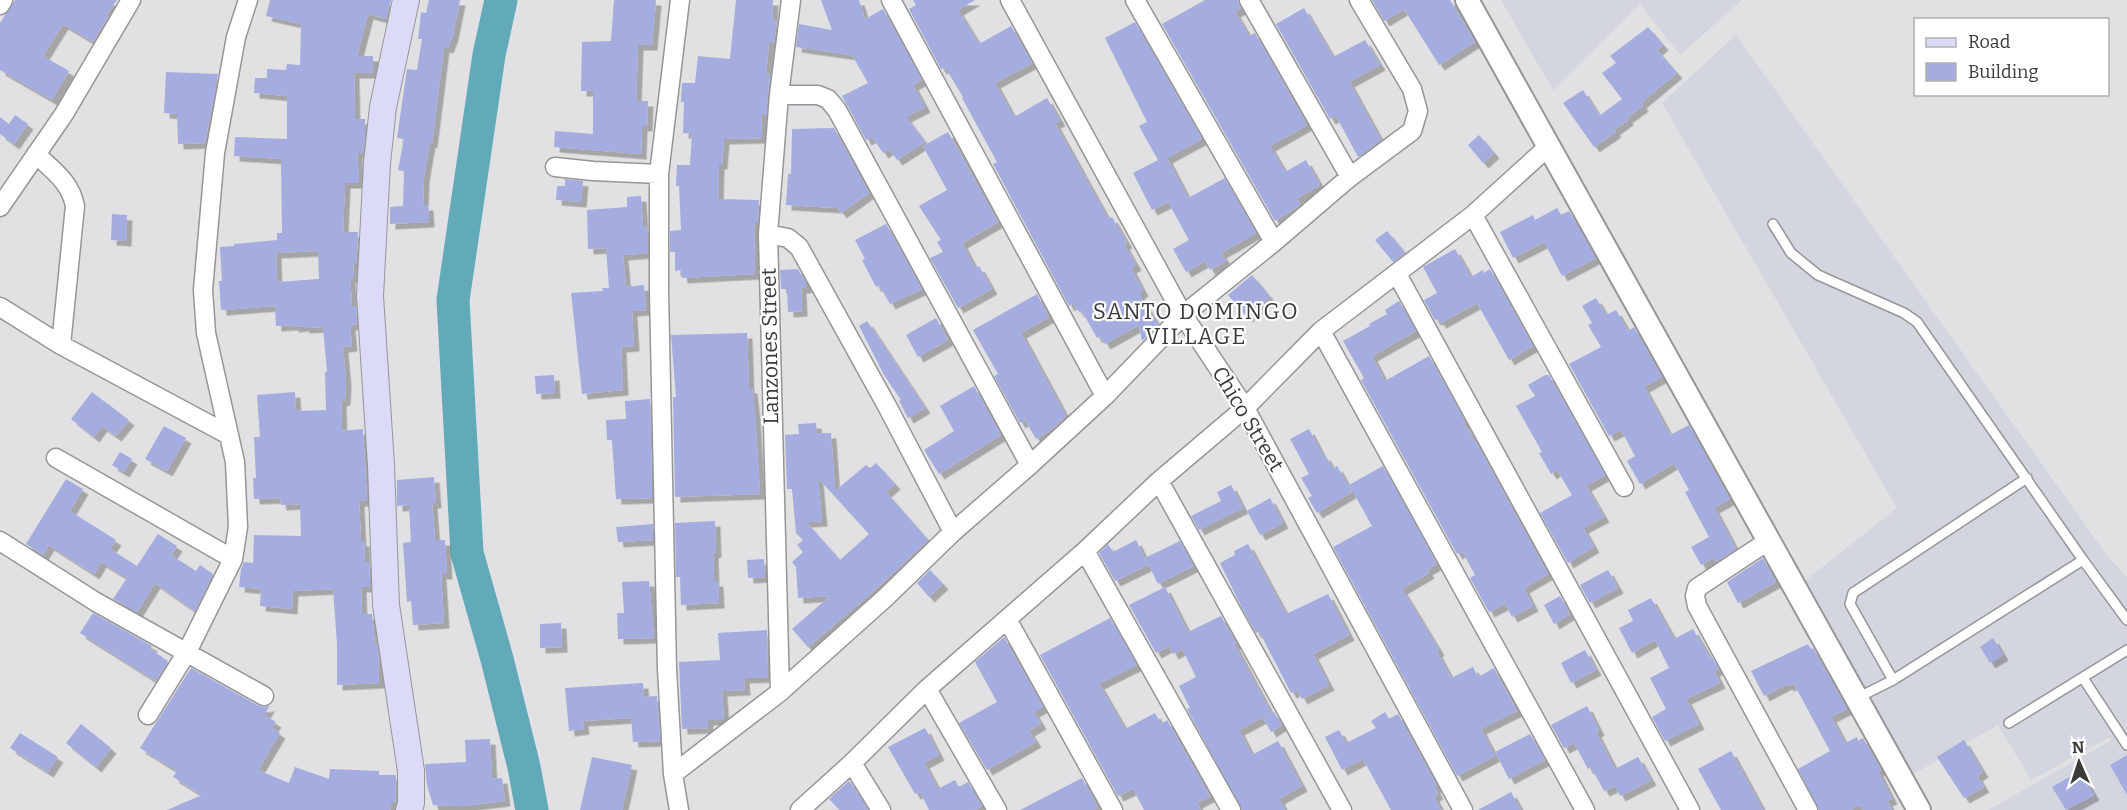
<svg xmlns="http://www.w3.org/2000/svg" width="2127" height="810" font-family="Bitter,serif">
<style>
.built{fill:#d3d5df}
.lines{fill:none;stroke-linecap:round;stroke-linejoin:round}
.river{stroke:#62a9b9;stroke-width:33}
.building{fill:#a4ace0;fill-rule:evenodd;filter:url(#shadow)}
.service-casing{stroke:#969699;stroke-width:12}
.minor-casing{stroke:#969699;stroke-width:21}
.tertiary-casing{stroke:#969699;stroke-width:26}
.secondary-casing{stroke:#969699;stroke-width:28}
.service{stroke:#fff;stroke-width:9}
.minor{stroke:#fff;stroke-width:18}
.tertiary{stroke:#fff;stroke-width:22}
.secondary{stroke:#dbdaf8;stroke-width:26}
.labels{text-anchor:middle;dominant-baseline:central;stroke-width:4.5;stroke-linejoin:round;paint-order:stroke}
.street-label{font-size:21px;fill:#3a3a3b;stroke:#fff}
.neighbourhood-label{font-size:22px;letter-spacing:1.5px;fill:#38393b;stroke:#fff}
</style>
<defs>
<filter id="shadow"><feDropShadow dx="5.5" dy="5.5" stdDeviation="0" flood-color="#0004"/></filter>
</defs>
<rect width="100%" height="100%" fill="#e1e1e4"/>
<!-- built -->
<path class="built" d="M1501,0H1742L1680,55L1640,4L1553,90Z
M1736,35L2108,557L2127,577V810H1988L2112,740L2110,737L2031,780L1998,725L1912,775L1805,581L1897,508L1662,103Z"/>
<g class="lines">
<!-- river -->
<path class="river" d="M501,0L489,55L453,300L467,553L497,659L524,767L532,810"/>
</g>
<!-- building -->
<path class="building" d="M15,0H117L106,16L108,17L93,42L63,24L43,56L69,71L52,100L0,70V23Z
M270,0H391L386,19L368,14L357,56H373V73H354L355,119H365V137L363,153H357L359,183H345L343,232H358L357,251H356L357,264H353L354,278H350L352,306H356L357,324L350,325L352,346L343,347L346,381L345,400L341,401L342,431L363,429L367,501H359L361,541H364L365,562H369L370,587H361L362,614H372L375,645L377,644L378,651L379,683L337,685V644L333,589L293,591L292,609L260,606L261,589L239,587L241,569L244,562L253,563L254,535L301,536L300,504L281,505L280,498L254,499L253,478H256L254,437H260L257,395L295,392L296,411L326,410L325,372H327L323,327L304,328V326L293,327V325L276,326L275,306L221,310L219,281H222L220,247L234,246V244L277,240V233H282L281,159L234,156L235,137L287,139V96L254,93L255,78H267V69L286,70L287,64L300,65L301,24L266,16ZM318,251L319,279L277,282L276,253Z
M429,0H460L453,35L448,48L444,47L432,143L430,142L424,177L423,205H428L429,222L390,224V207L403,206L404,171L398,170L404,139L397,138L407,69L417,70L422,39H418L421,12L426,13Z
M614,0H656L652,45H638L636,101H648L647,126H642L641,154L554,147L555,131L593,134V91H581L582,42L611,41Z
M736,0H773L772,20L777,21L774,43H769L766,74L770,75L766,115H761L762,138L724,139L722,164H719L718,199L759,200L758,223H754L755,274L682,278L681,270L675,271V252H670V231L681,230L679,186H676L677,165H690L692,134L683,133L684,102H681L682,83H695L698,56L730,59Z
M821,0H859L865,19L883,9L922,80L913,85L925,107L906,117L925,142L897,160L889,149L883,153L872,137L866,140L842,96L868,83L852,55L796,47L799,24L832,30Z
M913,0H975L958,10L979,44L1011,26L1032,63L995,83L1014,117L1047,98L1060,121L1055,123L1108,219L1112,217L1127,243L1124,244L1136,265L1131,268L1143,291L1139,294L1158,325L1142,341L1139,325L1105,344L1100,336L1097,338L1082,311L1079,312L1073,303L1069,306L993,164L997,162L962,98L963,97L945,67L941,69L909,9L916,5Z
M1205,0H1238L1241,9L1235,12L1249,36L1255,33L1307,125L1270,146L1285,172L1306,160L1320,185L1297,198L1300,205L1275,221L1162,24Z
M1372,0H1450L1475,42L1439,65L1404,9L1384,21Z
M1304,8L1333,57L1365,40L1380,65L1349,82L1381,140L1358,157L1336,116L1330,119L1276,24Z
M1135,22L1202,139L1167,158L1188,198L1225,178L1256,233L1221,253L1226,261L1210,270L1205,261L1186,272L1173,249L1189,240L1168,202L1152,210L1133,173L1158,160L1139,126L1147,122L1105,38Z
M1648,27L1663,45L1657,50L1677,73L1641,103L1643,106L1627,118L1628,120L1614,130L1616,132L1594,147L1563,103L1583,90L1599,116L1622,99L1602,73L1616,63L1610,56Z
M166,72L218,74L205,143L178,144L177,114L164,113Z
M15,115L28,124L14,144L0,134V117L9,124Z
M834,128L869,193L841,213L838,208L786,205L788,174H791L792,129Z
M948,132L998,222L962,243L975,268L979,266L992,289L958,308L930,258L943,252L937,242L941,240L919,206L947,190L923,146Z
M1479,135L1494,153L1483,163L1468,145Z
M565,179L583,181L581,202L556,200L557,186H565Z
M641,196L643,228L648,227V253L623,255L626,287L644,285L646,310L632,311L634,346L621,347L623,390L582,394L571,293L603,291L602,288H609L606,248L588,249L587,210L627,207V197Z
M1557,208L1561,215L1569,211L1596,258L1562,276L1544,242L1513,258L1500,232L1533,215L1535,220Z
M112,214L127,215L126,241L111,240Z
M886,224L922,289L890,304L879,285L876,287L862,260L865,259L855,240Z
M1387,231L1405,253L1393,262L1375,240Z
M1455,249L1471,277L1483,270L1484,273L1490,269L1533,346L1509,360L1477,303L1441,323L1438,319L1435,320L1424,300L1437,293L1423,267Z
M798,269L806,283V288H801L802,311L788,312L787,289H781L780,270Z
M1252,275L1270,297L1247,317L1228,295Z
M1037,294L1049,317L1021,333L1066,416L1051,430L1036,439L1025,420L1020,423L994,376L998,374L973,330Z
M1596,298L1606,315L1616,310L1628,331L1634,327L1662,377L1644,387L1670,435L1689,425L1730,499L1714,508L1736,549L1716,562L1714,558L1701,565L1691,547L1709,537L1685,492L1689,490L1674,463L1640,484L1627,461L1635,456L1621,430L1609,436L1569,364L1601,347L1588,325L1592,323L1582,306Z
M1399,301L1416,331L1372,356L1385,381L1429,356L1466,423L1464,424L1482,453L1548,574L1524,588L1533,606L1512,617L1505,604L1489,612L1470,578L1475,575L1462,551L1457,554L1361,380L1364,378L1343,341L1370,326L1369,324L1387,314L1385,310Z
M936,318L948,340L918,357L906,335Z
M867,321L925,408L908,418L899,401L901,400L884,375L859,326Z
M747,333L749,388H752L755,414L760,494L675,497L673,397H676L671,335Z
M554,375L555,393L536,394L535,376Z
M1545,375H1549L1605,475L1586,486L1604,517L1583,528L1594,547L1568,563L1540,513L1572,495L1557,470L1551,474L1539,453L1542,452L1516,406L1535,396L1528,385Z
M974,386L1001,435L939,474L924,450L954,431L940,406Z
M92,392L129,420L116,436L102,426L94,437L71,419Z
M650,399L652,498L616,499L612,440H607L606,420L626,419L625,401Z
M816,423L817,433H831L835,491L866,465L870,468L876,463L895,484L886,492L928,540L876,589L808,647L792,629L830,596L798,598L796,567L792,562L803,552L797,545L803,540L796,533L792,489H787L785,435L799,434L798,424ZM818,478L869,534L840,560L806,522L822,521Z
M164,426L186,438L167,471L145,459Z
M1309,429L1323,456L1325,455L1333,469L1337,466L1352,492L1317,513L1308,498L1312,496L1301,478L1309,474L1290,439Z
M120,452L132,459L124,472L112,465Z
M1383,466L1437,564L1427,570L1429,573L1402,589L1439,650L1437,652L1451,678L1473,667L1478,677L1494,668L1517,711L1481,729L1495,756L1457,776L1333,547L1372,526L1349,485Z
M434,477L436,503H432L435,540H445L447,574H441L444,623L413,625L411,601L407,602L403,543L411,542L409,505L397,506V480Z
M66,479L83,489L70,511L116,540L110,549L137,566L158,534L177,546L171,555L196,571L200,565L213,574L195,611L155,583L137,612L113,599L127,578L101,562L94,574L49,545L43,555L26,544Z
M1231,485L1243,508L1199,530L1191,516L1221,501L1217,492Z
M1270,498L1283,523L1260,535L1247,511Z
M715,521L716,552L713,553L714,581H718L719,603L681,605L680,577H676L675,523Z
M653,524V540L618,542L616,527Z
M1136,540L1148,565L1115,581L1099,553L1108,544L1113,552Z
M1180,541L1194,566L1158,584L1145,558Z
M1248,544L1286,614L1328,594L1349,635L1313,654L1329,685L1302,699L1297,690L1291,693L1259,631L1256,633L1241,606L1220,563L1235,555L1234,551Z
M1763,558L1776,582L1738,603L1727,582Z
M764,559L765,577L748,578L747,560Z
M930,570L943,584L929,597L917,583Z
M1608,570L1618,588L1590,603L1580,585Z
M649,581L654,638L618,639L617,613H624L622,582Z
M1165,587L1188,632L1221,616L1236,643L1234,644L1271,713L1239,730L1252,755L1278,741L1302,786L1279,799L1285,810H1242L1187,709L1190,708L1179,686L1196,677L1182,649L1173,654L1169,646L1156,653L1129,605Z
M1560,596L1570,614L1554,624L1544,605Z
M1651,598L1674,639L1693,629L1710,658L1712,657L1719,669L1714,671L1720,683L1686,699L1699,724L1665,741L1652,717L1666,709L1650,678L1669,668L1655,640L1632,653L1619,628L1633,621L1628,610Z
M93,613L152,646L150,649L168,661L156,681L80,633Z
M1110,618L1137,665L1099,684L1125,729L1155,713L1161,724L1167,720L1210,796L1197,803L1201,810H1144L1133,789L1118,796L1040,655Z
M561,623L562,647L540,648V624Z
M767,630L768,677L744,678L745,690L722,691L724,720H708V728L682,729L679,662L720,660L718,633Z
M1004,637L1043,707L1034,712L1041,724L1029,731L1036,742L987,770L959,723L997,702L975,662Z
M1993,638L2003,655L1990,663L1980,647Z
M1808,644L1811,649L1813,648L1847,709L1831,717L1845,743L1857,737L1858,741L1863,738L1881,770L1878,771L1892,799L1887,801L1892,810H1863L1860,805L1850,810H1819L1798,769L1830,751L1794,684L1788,686L1787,684L1764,696L1751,671Z
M1585,650L1596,670L1571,683L1561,663Z
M191,668L259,706L265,707L270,705L264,715L276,722L272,728L280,733L258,770L289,783L295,767L329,779L330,769L379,771V775H396L395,803H391L390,810H167L202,795L173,777L177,771L140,748Z
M643,683L644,697L657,696L660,741L633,742L631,718L583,721L584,729L569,731L565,688Z
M1587,706L1599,730L1596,732L1615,769L1638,757L1651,780L1620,796L1615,786L1604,791L1591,767L1588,769L1574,743L1564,748L1551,725Z
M1274,712L1282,725L1271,732L1263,718Z
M1385,712L1389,719L1398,714L1437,786L1435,788L1438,794L1434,796L1441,810H1391L1363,759L1342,770L1325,737L1339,730L1346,743L1376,728L1371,721Z
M81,724L111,748L96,767L66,743Z
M925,728L939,755L924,763L938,789L955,780L959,787L968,782L982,806L975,810H929L920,792L915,794L888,747Z
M20,733L58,757L48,772L10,748Z
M1530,734L1545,760L1509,779L1495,752Z
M490,739L492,779L502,778L505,801L464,806L433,805L427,785L425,764L466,762L465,740Z
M1964,740L1983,772L1977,776L1984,787L1964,798L1937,757Z
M1731,751L1743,773L1763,810H1721L1698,769Z
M2127,755V795L2110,765Z
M592,757L632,765L622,810H580Z
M2080,771L2094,795L2066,810L2052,787Z
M1082,778L1098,807L1093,810H1020Z
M849,781L852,784L868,810H840L829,799Z
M1511,792L1521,810H1478Z"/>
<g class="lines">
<defs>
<path id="service" d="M1773,224L1791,253L1818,275L1904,313L1917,322L2083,560L1893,680L1857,698
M2083,560L2127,620
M2083,678L2127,745
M1893,680L1850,604L1853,593L2027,478
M2009,723L2127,650"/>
<path id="minor" d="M891,0L1105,396
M1010,0L1183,315L1245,408L1463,810
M1135,0L1274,242
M1249,0L1350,177
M0,5L3,0
M779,95H818L828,99L837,110L1030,465
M36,154C53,171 70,181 75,206L61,345
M555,167L593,171L659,174
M0,207L64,114L131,0
M1473,215L1624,487
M768,234L788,238L799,247L887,406L953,532
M1397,274L1690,810
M0,307L61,345L227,434
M1321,331L1585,810
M56,458L233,559
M1159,481L1342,810
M0,541L96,602L264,696
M1768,541L1697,588L1695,596L1697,606L1808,810
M1085,551L1231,810
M1007,619L1113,810
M927,689L997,810
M780,692L768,234L779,95L791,0
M148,715L187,652L233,559L238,527L235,462L206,333L203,290L215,153L236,37L248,0
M852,763L881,810
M673,774L780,692L885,598L953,532L1030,465L1105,396L1183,315L1274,242L1350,177L1412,131L1418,111L1412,89L1359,0
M679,810L673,774L667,669L659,291V174L680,0
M800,810L852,763L927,689L1085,551L1159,481L1245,408L1321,331L1473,215L1549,146"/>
<path id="tertiary" d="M1467,0L1919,810"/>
<path id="secondary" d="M406,0L383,107L377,163L370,296L381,465L386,605L411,771V803L409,810"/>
</defs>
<!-- service casing -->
<use href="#service" class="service-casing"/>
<!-- minor casing -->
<use href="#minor" class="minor-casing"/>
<!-- tertiary casing -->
<use href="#tertiary" class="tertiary-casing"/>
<!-- secondary casing -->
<use href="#secondary" class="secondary-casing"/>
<!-- service -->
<use href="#service" class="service"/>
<!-- minor -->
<use href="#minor" class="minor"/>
<!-- tertiary -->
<use href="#tertiary" class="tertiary"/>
<!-- secondary -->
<use href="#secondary" class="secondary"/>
</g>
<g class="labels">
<!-- street labels -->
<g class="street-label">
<text transform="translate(770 346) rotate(-91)">Lanzones Street</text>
<text transform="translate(1248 419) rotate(59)">Chico Street</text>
</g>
<!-- neighbourhood labels -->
<g class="neighbourhood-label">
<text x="1196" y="311">SANTO DOMINGO<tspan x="1196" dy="25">VILLAGE</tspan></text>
</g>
</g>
<!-- legend -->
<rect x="1914" y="18" width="195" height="78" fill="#ffffff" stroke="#b0b0b1" stroke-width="1.5"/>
<rect x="1926" y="38" width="30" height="9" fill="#dbdaf8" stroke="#b0b0b1" stroke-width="1.5"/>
<text x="1968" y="48" font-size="18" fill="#3a3a3b">Road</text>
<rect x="1926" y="63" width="30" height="18" fill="#a4ace0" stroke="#b0b0b1" stroke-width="1.5"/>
<text x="1968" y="78" font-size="18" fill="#3a3a3b">Building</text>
<!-- north arrow -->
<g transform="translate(2079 762) rotate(357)" stroke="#ffffff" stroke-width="4.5" paint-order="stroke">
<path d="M0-4.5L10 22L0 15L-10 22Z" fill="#3a3a3b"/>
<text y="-9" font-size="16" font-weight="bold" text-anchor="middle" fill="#3a3a3b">N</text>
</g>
</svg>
